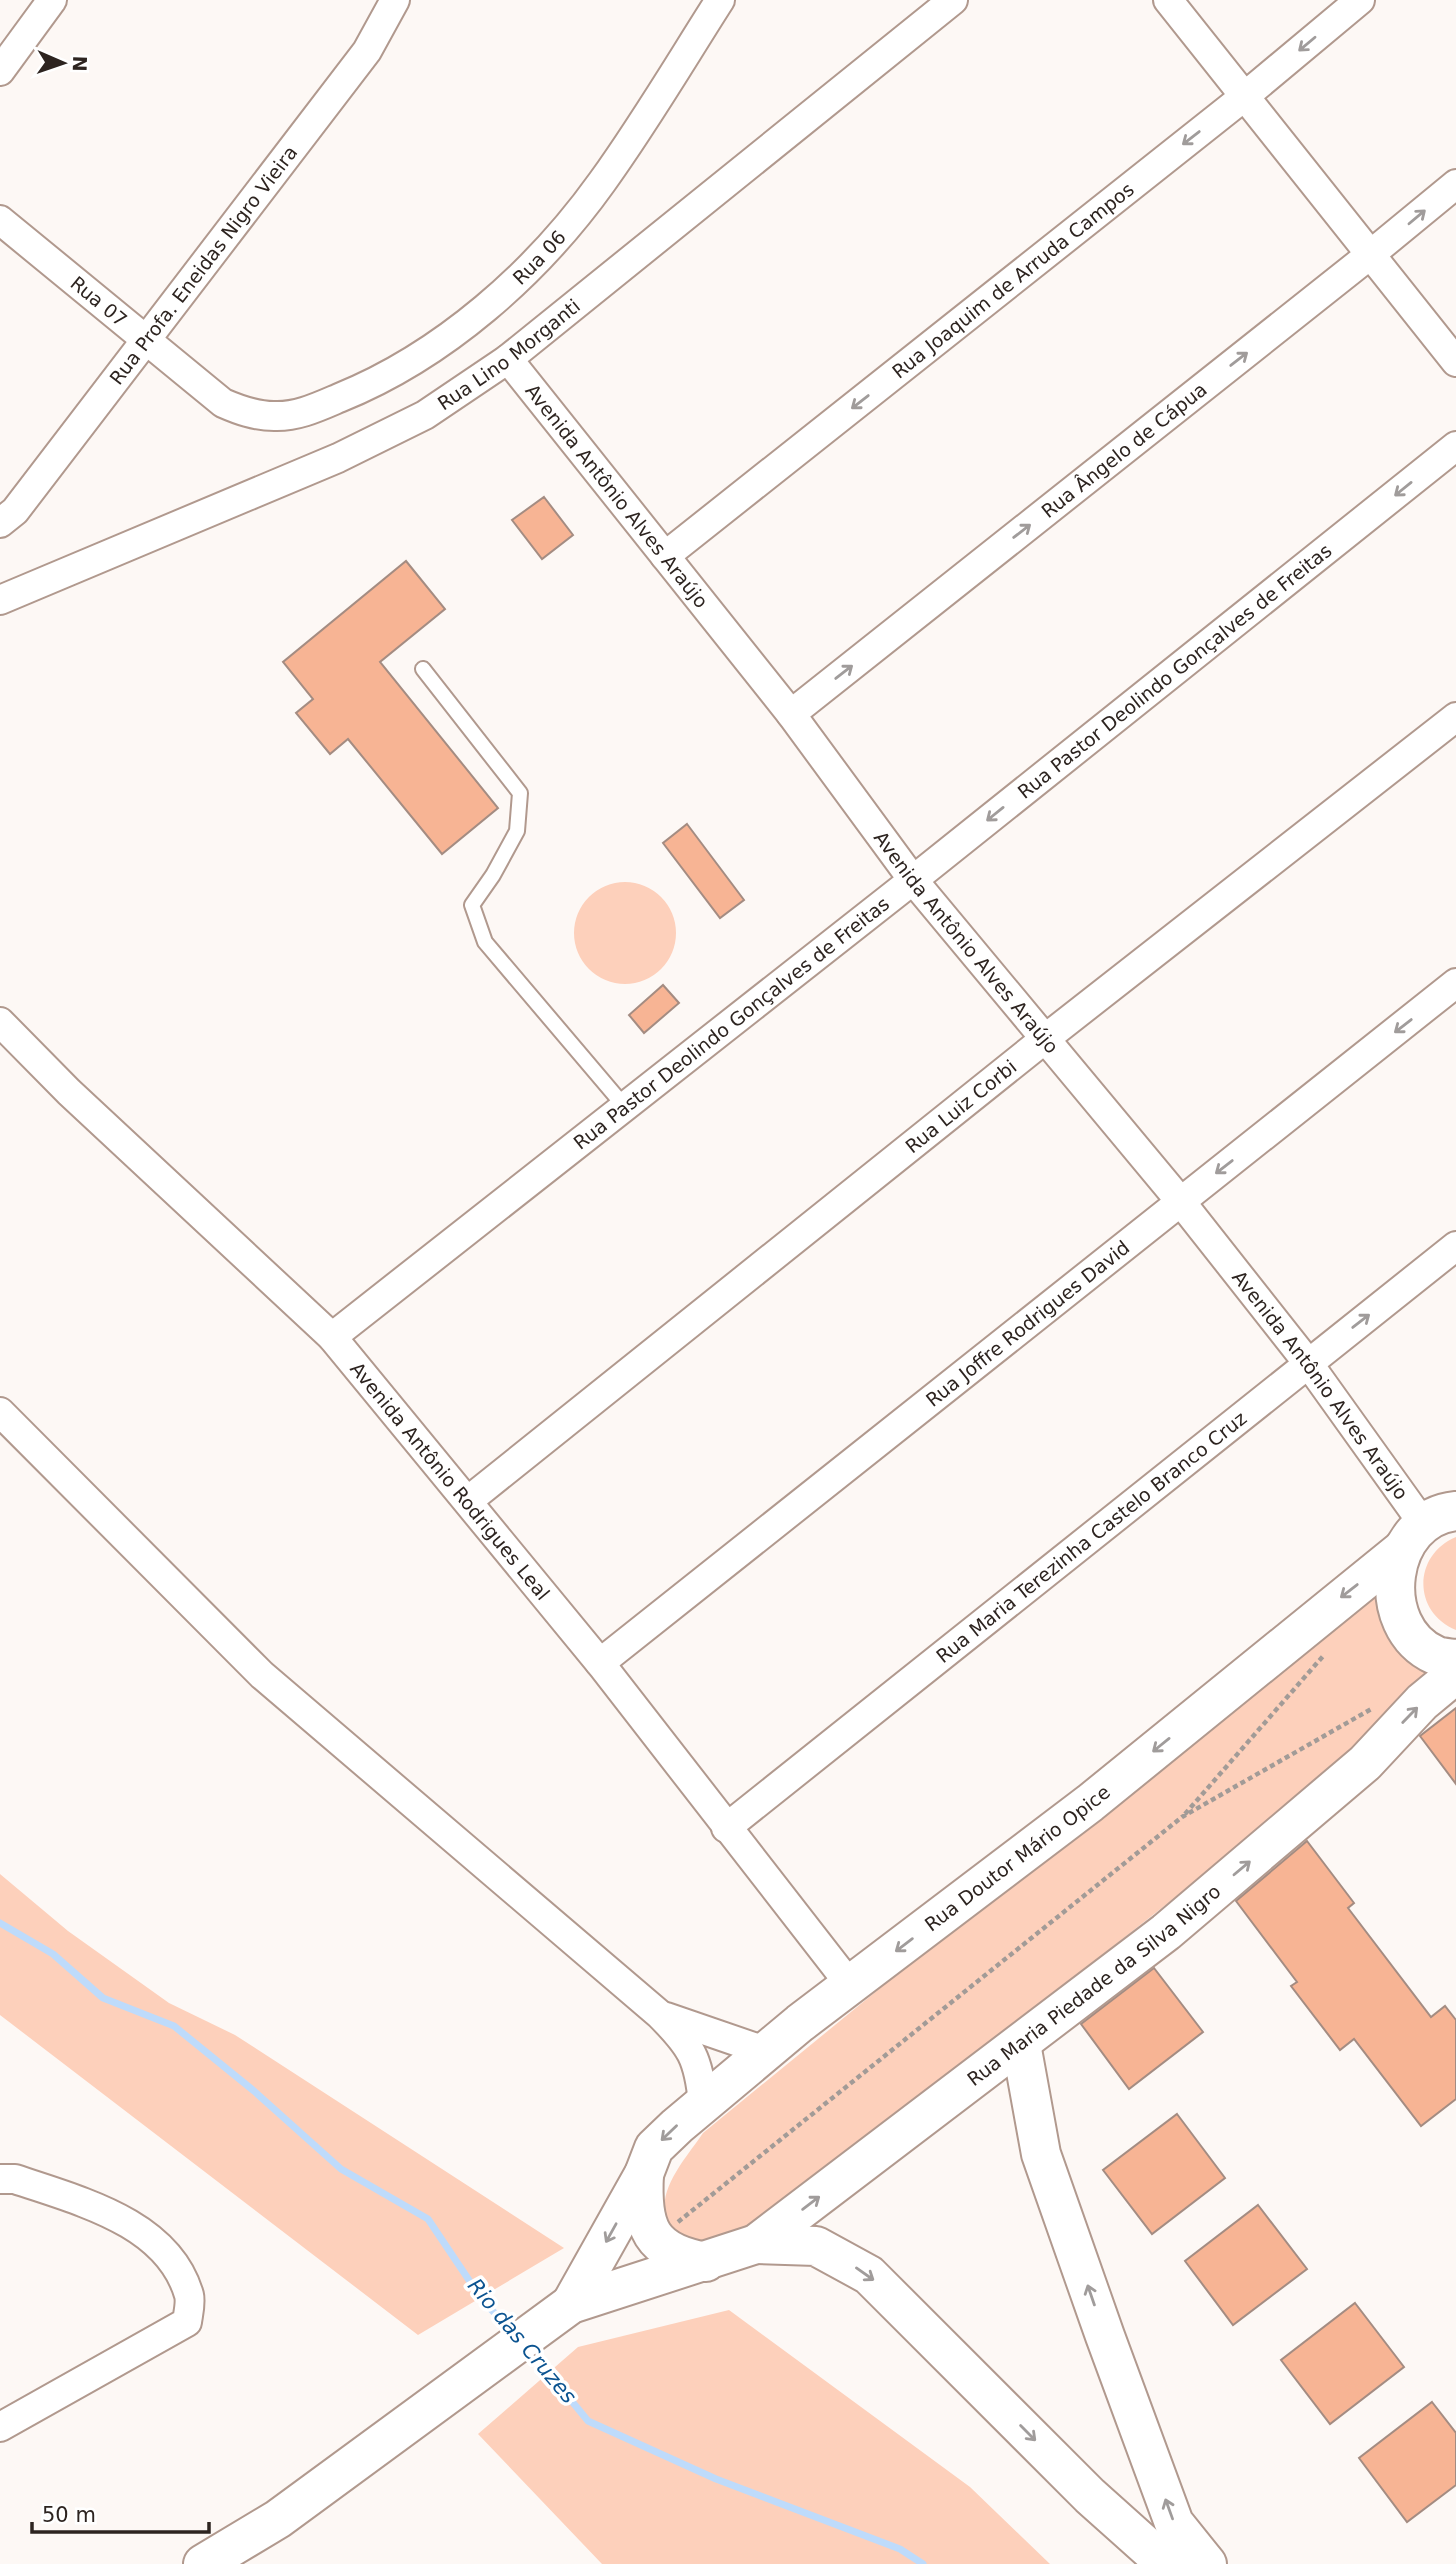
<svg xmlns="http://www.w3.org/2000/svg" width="1456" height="2564" font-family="'DejaVu Sans',sans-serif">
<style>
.green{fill:#fdd0bb}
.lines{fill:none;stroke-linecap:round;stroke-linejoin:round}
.stream{stroke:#bedbfb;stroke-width:7}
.building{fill:#f7b494;stroke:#a48c82;stroke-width:2}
.lane-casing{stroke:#b1998e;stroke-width:18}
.street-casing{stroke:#b1998e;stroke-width:32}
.secondary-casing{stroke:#b1998e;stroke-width:42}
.path{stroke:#a29b97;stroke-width:4.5;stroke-dasharray:5 3.5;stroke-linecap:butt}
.lane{stroke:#fff;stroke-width:14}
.street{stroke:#fff;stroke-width:28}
.secondary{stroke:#fff;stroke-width:38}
.oneway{stroke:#a09c9b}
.labels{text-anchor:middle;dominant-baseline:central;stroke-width:7;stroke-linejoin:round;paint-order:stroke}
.street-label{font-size:19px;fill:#2d2420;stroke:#fff}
.water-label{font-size:21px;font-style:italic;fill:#0b5390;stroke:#fff}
</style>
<rect width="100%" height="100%" fill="#fdf8f5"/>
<!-- green -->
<path class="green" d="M574 933a51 51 0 1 1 102 0a51 51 0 1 1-102 0Z
M1456,1537V1630C1412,1612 1413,1555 1456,1537Z
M1384,1576L1456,1676L733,2246L703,2250C693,2244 679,2237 672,2227C648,2198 688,2156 703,2133Z
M0,1874L68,1931L169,2003L235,2035L564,2248L418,2335L0,2015Z
M729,2310L970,2487L1050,2564H602L478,2434L578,2347Z"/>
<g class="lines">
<!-- stream -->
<path class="stream" d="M0,1923L53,1954L103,1998L174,2026L254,2091L341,2169L428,2219L483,2301L514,2333
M529,2349L588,2421L716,2479L900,2549L923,2564"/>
</g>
<!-- building -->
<path class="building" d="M544,497L573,535L542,559L512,520Z
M406,561L445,609L380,662L498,808L442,854L348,739L330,754L296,713L313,699L283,662Z
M687,824L744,900L720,918L663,843Z
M663,985L679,1003L644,1033L629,1015Z
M1456,1708V1784L1420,1736Z
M1307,1841L1354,1903L1348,1908L1431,2017L1445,2006L1456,2020V2099L1421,2126L1354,2039L1340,2050L1291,1986L1297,1982L1236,1901Z
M1154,1968L1203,2032L1129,2089L1081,2024Z
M1177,2114L1225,2178L1152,2234L1103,2170Z
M1258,2205L1307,2269L1233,2325L1185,2261Z
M1355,2303L1404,2367L1330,2424L1281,2360Z
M1432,2402L1456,2433V2485L1407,2522L1359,2458Z"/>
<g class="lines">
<defs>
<path id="lane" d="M423,669L520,793L517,831L493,875L472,905L485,942L625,1107"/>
<g id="street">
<path d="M1168,0L1456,362"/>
<path d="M0,71L52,0"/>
<path id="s1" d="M0,220L223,403C239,410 255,416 274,416C297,417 318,407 339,398C443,356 537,273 602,182C644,124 681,61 720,0"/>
<path id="s2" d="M508,359L791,714L913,880L1181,1202L1308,1363L1424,1525"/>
<path id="s3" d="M0,523L15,511L367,51L395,0"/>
<path id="s4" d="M665,556L1245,96L1360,0"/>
<path id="s5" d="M0,600L338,458L425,415L508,359L953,0"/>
<path id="s6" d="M791,714L1371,254L1456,184"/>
<path id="s7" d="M0,1022L69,1092L332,1337L600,1663L851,1986"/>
<path id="s8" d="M332,1337L913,880L1456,446"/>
<path d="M0,1412L262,1675L659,2014C691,2046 699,2058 703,2104"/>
<path id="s9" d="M469,1500L1046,1038L1456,717"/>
<path id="s10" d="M600,1663L1456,983"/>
<path id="s11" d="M726,1828L1456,1246"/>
<path d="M666,2017L765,2051"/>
<path d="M0,2179H15C79,2201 168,2222 189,2295C191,2303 188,2314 187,2322L0,2427"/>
</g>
<g id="secondary">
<path d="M1456,1511C1386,1518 1373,1627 1435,1655C1440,1658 1450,1658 1456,1659"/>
<path d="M1021,2044L1041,2154L1105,2336L1174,2523L1207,2564"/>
<path d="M644,2174C641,2228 650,2252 706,2262"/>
<path d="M756,2244L816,2246L869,2275L1090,2496L1166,2564"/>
<path id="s12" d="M571,2304L644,2174L654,2148L677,2126L800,2023L1090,1803L1403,1549"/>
<path id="s13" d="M203,2564L278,2519L571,2304L756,2244L1166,1932L1365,1763L1422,1702L1456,1674"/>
</g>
</defs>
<!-- lane casing -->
<use href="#lane" class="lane-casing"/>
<!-- street casing -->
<use href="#street" class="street-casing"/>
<!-- secondary casing -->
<use href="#secondary" class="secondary-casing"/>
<!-- path -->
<path class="path" d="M1185,1814L1324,1655
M678,2222L1182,1817L1373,1708"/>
<!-- lane -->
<use href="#lane" class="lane"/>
<!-- street -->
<use href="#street" class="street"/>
<!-- secondary -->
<use href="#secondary" class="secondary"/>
</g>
<!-- one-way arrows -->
<defs><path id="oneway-shaft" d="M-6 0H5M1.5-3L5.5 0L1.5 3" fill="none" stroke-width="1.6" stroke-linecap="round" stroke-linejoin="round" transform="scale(1.75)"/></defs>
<g class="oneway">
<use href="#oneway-shaft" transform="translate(1307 44) rotate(140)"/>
<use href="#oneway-shaft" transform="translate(1191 138) rotate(142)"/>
<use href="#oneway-shaft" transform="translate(1417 217) rotate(-40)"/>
<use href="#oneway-shaft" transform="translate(1239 359) rotate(-38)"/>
<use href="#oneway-shaft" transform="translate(860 402) rotate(142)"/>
<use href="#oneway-shaft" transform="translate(1403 489) rotate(141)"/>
<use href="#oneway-shaft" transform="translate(1022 531) rotate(-38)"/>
<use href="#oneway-shaft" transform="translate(844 672) rotate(-38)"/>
<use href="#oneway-shaft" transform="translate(995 814) rotate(141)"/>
<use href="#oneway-shaft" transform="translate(1403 1026) rotate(142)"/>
<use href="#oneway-shaft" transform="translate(1224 1167) rotate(142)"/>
<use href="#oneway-shaft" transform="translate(1361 1321) rotate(-38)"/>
<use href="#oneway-shaft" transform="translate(1349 1591) rotate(142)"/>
<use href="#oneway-shaft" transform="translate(1410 1715) rotate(-46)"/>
<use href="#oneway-shaft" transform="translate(1161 1745) rotate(141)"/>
<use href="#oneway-shaft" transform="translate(1242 1868) rotate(-40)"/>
<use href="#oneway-shaft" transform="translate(904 1945) rotate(143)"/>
<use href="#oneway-shaft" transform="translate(669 2133) rotate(136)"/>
<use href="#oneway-shaft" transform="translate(811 2203) rotate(-37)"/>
<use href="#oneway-shaft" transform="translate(611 2233) rotate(119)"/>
<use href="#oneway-shaft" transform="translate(865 2274) rotate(35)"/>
<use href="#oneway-shaft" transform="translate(1091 2295) rotate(-109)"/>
<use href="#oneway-shaft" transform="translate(1028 2433) rotate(45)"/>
<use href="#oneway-shaft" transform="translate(1169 2509) rotate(-110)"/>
</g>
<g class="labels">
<!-- street labels -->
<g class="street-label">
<text stroke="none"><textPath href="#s1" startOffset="656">Rua 06</textPath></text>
<text stroke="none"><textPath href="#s3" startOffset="329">Rua Profa. Eneidas Nigro Vieira</textPath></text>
<text stroke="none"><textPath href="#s4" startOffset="444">Rua Joaquim de Arruda Campos</textPath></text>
<text stroke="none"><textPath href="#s1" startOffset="128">Rua 07</textPath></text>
<text stroke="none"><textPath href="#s5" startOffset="567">Rua Lino Morganti</textPath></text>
<text stroke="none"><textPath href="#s6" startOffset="425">Rua Ângelo de Cápua</textPath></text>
<text stroke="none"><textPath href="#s2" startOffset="175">Avenida Antônio Alves Araújo</textPath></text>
<text stroke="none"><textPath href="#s8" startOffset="1074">Rua Pastor Deolindo Gonçalves de Freitas</textPath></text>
<text stroke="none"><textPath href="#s2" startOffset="742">Avenida Antônio Alves Araújo</textPath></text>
<text stroke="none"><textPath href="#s8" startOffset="508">Rua Pastor Deolindo Gonçalves de Freitas</textPath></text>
<text stroke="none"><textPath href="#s9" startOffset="630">Rua Luiz Corbi</textPath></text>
<text stroke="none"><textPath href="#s10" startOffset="546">Rua Joffre Rodrigues David</textPath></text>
<text stroke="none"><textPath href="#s2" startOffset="1309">Avenida Antônio Alves Araújo</textPath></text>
<text stroke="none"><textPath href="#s7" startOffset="644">Avenida Antônio Rodrigues Leal</textPath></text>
<text stroke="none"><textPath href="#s11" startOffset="467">Rua Maria Terezinha Castelo Branco Cruz</textPath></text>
<text stroke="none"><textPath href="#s12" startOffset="642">Rua Doutor Mário Opice</textPath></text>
<text stroke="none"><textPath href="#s13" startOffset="1071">Rua Maria Piedade da Silva Nigro</textPath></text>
</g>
<!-- water labels -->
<g class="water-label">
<text transform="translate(522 2341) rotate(50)">Rio das Cruzes</text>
</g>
</g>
<!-- north arrow -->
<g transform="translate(63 63) rotate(92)" stroke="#ffffff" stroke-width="5" paint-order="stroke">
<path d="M0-5L12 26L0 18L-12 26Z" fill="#2d2420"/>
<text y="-10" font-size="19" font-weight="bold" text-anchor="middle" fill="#2d2420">N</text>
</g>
<!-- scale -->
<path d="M32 2522v10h177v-10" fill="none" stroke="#2d2420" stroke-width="3.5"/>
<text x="42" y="2522" font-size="21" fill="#2d2420" stroke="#ffffff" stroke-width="5" paint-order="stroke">50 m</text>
</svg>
